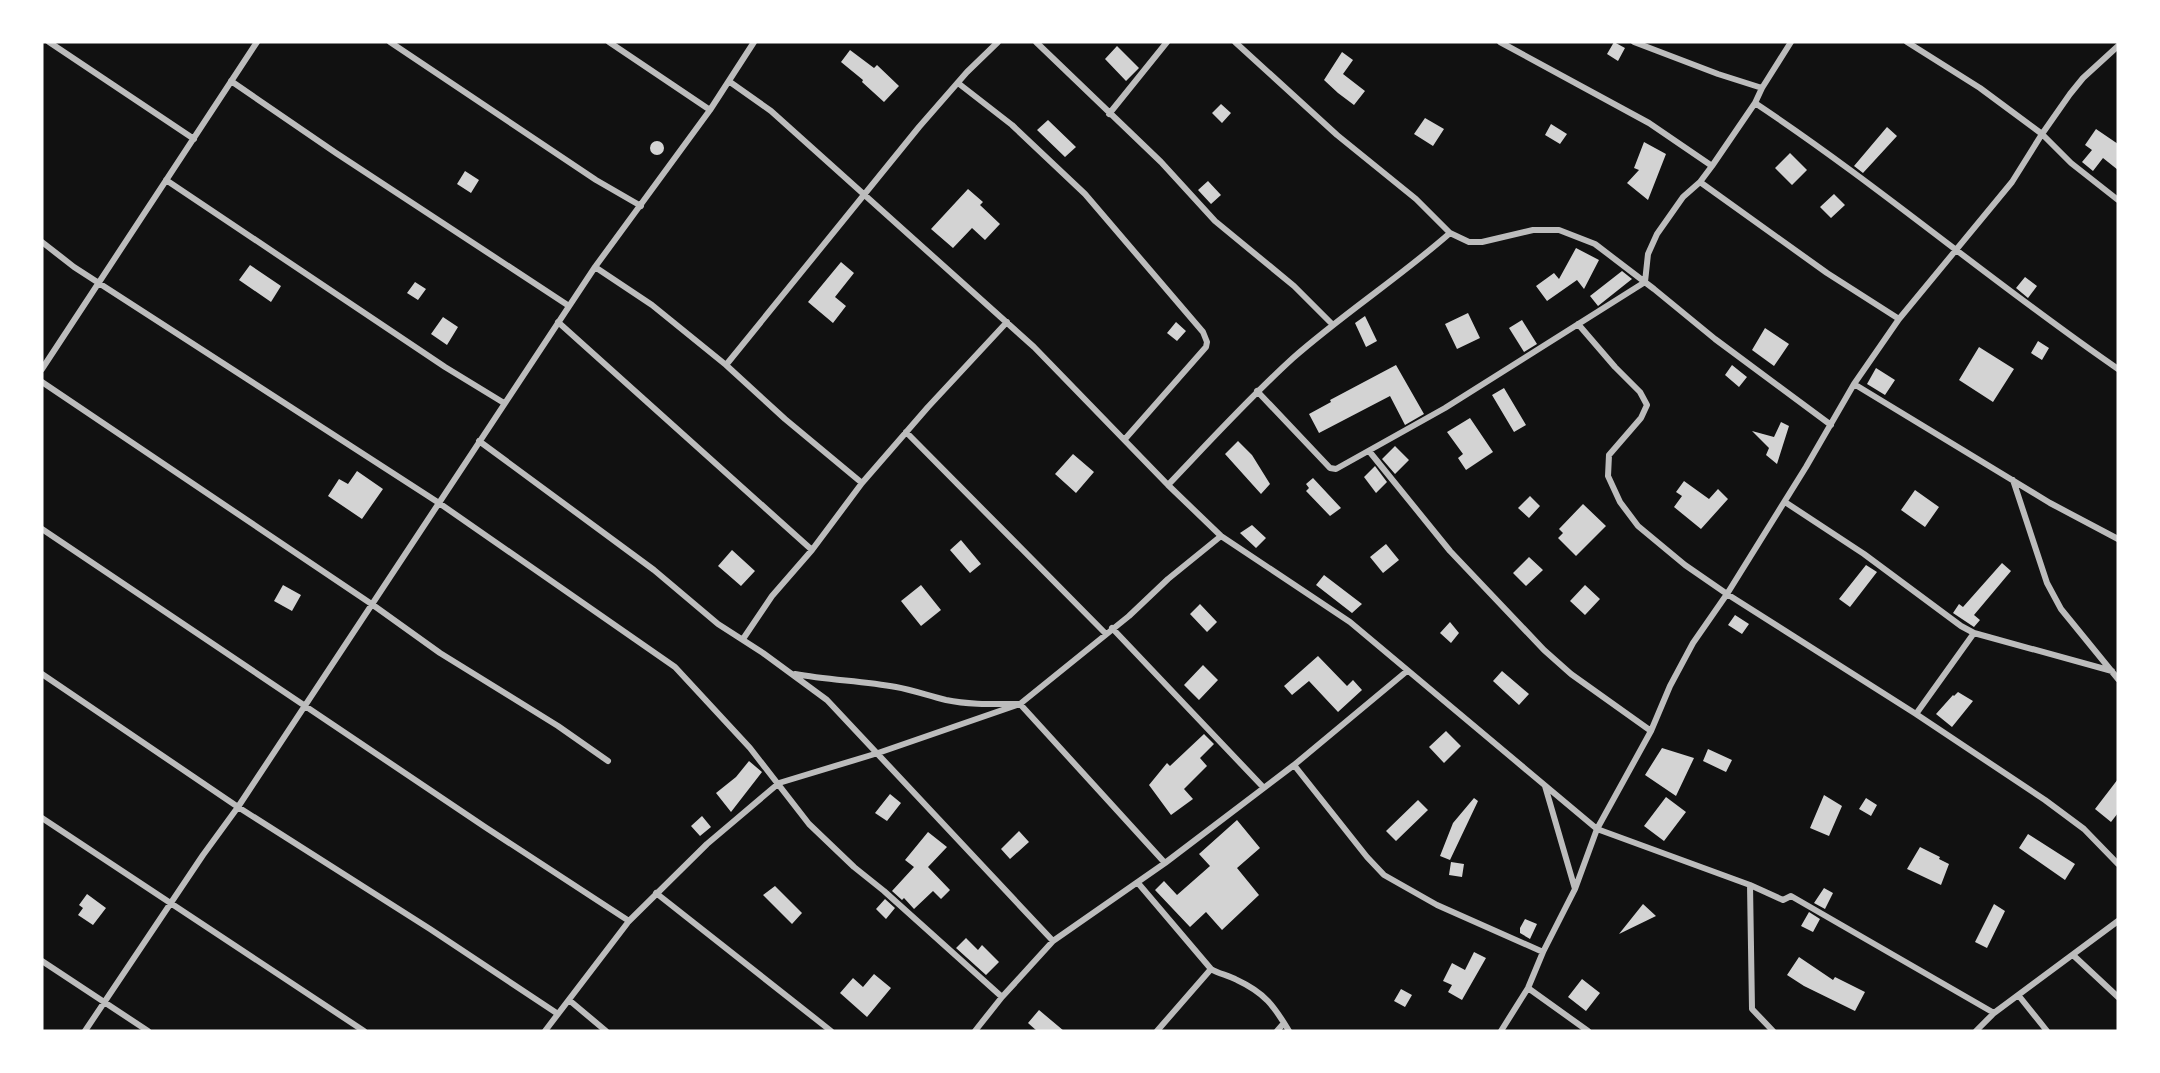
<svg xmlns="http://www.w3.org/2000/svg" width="2160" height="1073" font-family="'PT Sans',sans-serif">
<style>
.building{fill:#d3d3d3}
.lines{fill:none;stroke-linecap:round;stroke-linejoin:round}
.minor{stroke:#bcbcbc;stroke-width:6}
</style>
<rect width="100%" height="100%" fill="#111"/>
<!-- building -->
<path class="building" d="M1614,42L1625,48L1618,61L1607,54Z
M1117,46L1139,68L1126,81L1105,59Z
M850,50L874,68L877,65L899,86L884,102L862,82L863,80L841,62Z
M1342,52L1353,60L1343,74L1365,91L1354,105L1338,93L1324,80Z
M1221,104L1231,113L1222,123L1212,113Z
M1425,118L1444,129L1433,146L1414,134Z
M1048,120L1076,147L1065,157L1037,130Z
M1551,124L1567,134L1560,144L1545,135Z
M1887,127L1897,136L1863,173L1854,166Z
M2096,129L2118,144V170L2103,158L2093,171L2082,162L2092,150L2085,145Z
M650 148a7 7 0 1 1 14 0a7 7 0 1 1-14 0Z
M1644,142L1666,154L1648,200L1627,183L1639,170L1634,168Z
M1790,153L1807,170L1792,185L1775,168Z
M465,171L479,180L471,193L457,184Z
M1208,181L1221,195L1211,204L1198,190Z
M968,189L983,202L980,205L1000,224L985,240L972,228L953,248L931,229Z
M1834,194L1845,205L1831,218L1820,207Z
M1576,248L1599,260L1584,289L1577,280L1547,301L1536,286L1554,273L1559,279Z
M841,262L854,273L835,297L846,306L833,323L808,302Z
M250,265L281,286L271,302L239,280Z
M1622,271L1632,279L1598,306L1590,296Z
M2025,277L2037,286L2028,298L2016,288Z
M415,282L426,289L418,300L407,293Z
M1468,313L1480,338L1457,349L1445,324Z
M1365,316L1377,341L1366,347L1355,323Z
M443,317L458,327L447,345L431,334Z
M1522,320L1537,344L1524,352L1509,328Z
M1176,322L1186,331L1177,341L1167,333Z
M1765,328L1789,344L1774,366L1752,350Z
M2038,341L2049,348L2042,360L2031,353Z
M1979,347L2014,369L1993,402L1959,380Z
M1396,365L1424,414L1405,425L1390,396L1319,433L1309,414L1331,402L1330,400Z
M1732,365L1747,377L1739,387L1725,375Z
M1876,368L1895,380L1885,395L1867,384Z
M1504,388L1526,425L1514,432L1492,395Z
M1470,418L1493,452L1466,470L1458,458L1463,454L1447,432Z
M1781,422L1789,426L1777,464L1766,455L1769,448L1752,431L1774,437Z
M1238,441L1252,455L1270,484L1261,494L1225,454Z
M1395,446L1409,460L1395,474L1382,459Z
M1073,454L1094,472L1076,493L1055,474Z
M1375,466L1387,482L1376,493L1364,477Z
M357,471L383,489L362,519L328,496L339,479L348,484Z
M1313,478L1341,508L1330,516L1306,491L1309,488L1306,484Z
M1684,481L1709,499L1718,489L1728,499L1701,529L1674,507L1682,496L1676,492Z
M1915,490L1939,507L1925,527L1901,510Z
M1530,496L1540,506L1529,518L1518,508Z
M1583,504L1606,526L1576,556L1558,538L1563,533L1559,529Z
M1252,525L1266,538L1256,548L1240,533Z
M961,540L981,564L970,573L950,550Z
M1386,544L1399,560L1383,573L1370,557Z
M732,550L755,571L741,586L718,566Z
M1529,557L1543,570L1526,586L1513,573Z
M2002,563L2011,571L1974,615L1980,620L1974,627L1953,613L1959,604L1963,607Z
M1866,565L1877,572L1850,607L1839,599Z
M1324,575L1362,604L1352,613L1316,585Z
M283,585L301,595L292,611L274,601Z
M921,585L941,610L921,626L901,601Z
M1585,585L1600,599L1585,615L1570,601Z
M1200,604L1217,622L1207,632L1190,614Z
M1735,615L1749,624L1742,634L1728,625Z
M1450,622L1459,633L1451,643L1440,633Z
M1318,656L1347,686L1353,680L1362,690L1338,712L1309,681L1292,695L1284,686Z
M1203,665L1218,680L1199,700L1184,685Z
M1502,671L1529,694L1519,705L1493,681Z
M1958,692L1973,701L1952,727L1936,714L1953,695L1954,696Z
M1446,731L1461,746L1444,763L1429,747Z
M1204,734L1214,744L1200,758L1207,766L1184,789L1193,799L1171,815L1149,785L1167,763L1170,766Z
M1662,748L1694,758L1676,796L1645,775Z
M1708,749L1732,760L1726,772L1703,761Z
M749,761L762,772L731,812L716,793L736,777Z
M2118,779V813L2111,822L2095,809Z
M890,794L901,803L887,821L875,813Z
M1824,795L1842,806L1829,836L1810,828Z
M1666,797L1686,812L1664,841L1644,826Z
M1474,798L1478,801L1450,860L1440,856L1453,823Z
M1866,798L1877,805L1871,816L1859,809Z
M1418,800L1428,810L1396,841L1386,831Z
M702,816L711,827L700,836L691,826Z
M1237,820L1260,848L1237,868L1259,895L1222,930L1206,912L1190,927L1155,890L1164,881L1177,895L1210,866L1199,854Z
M1019,831L1029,842L1010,859L1001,849Z
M928,832L947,847L928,867L950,890L941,899L933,891L914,909L904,898L902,900L892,891L914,867L905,860Z
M2028,834L2075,864L2065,880L2019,848Z
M1920,847L1940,857L1939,859L1949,864L1941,885L1907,869Z
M1451,862L1464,864L1462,877L1449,875Z
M775,886L802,913L792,924L763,895Z
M1824,888L1833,893L1825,909L1814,903Z
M87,894L106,908L93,925L78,915L83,908L79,905Z
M885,899L895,908L886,919L876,909Z
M1643,904L1656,916L1619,934Z
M1994,904L2005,911L1987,948L1975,942Z
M1809,912L1820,919L1813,932L1801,926Z
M1525,919L1537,924L1530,939L1520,933V928Z
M966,938L978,950L982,945L999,962L986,975L956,948Z
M1474,952L1486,958L1462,1000L1448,992L1452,985L1443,981L1452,963L1465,970Z
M1799,957L1833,980L1835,977L1865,992L1855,1011L1804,986L1787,975Z
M874,974L891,988L867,1017L840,993L853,978L863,987Z
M1582,979L1600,993L1586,1011L1568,997Z
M1401,989L1412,995L1405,1007L1394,1001Z
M1039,1010L1064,1031H1037L1028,1023Z"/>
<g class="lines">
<!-- minor -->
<path class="minor" d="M49,42L194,139
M390,42L596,180L641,206
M609,42L710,110
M1036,42L1161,162L1215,221L1294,286L1333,325
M1235,42L1337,135L1416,199L1450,233L1469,242H1482L1533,230H1559L1595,244L1654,289L1715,339L1831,425
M1500,42L1649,123L1712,166
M1634,42L1718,74L1762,88
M1907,42L1980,88L2042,134L2071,163L2118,200
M231,81L336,153L569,306
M730,82L771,111L1034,347L1168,485L1221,536L1350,622L1597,829L1750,885L1752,1009L1773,1031
M958,83L1012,125L1085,194L1203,332L1207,342L1206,347L1125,439
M1755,103C1880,186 1994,284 2118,369
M1109,114L1167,42
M166,180L445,367L504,403
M1700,182L1827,273L1899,319
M42,242L74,267L439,503L675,667L750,748L809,824L854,867L884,891L1002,997
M595,267L652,305L726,365L785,419L862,483
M558,322L812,550
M1578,324L1615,367L1640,392L1647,405L1641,418L1609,455L1608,476L1620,502L1638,526L1685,565L1727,594L1916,714L2045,800L2084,829L2118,864
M726,365L919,127L967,72L998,42
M42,369L257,42
M42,382L373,605L440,653L558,726L608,761
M1854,384L2050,503L2118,539
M1257,391L1330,468L1336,469L1445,408L1645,282L1648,254L1657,234L1683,197L1700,182L1712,166L1755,103L1762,88L1791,42
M906,432L1106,634
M479,441L654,570L718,624L763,653L827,700L1053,941
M1369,451L1450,551L1544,650L1571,674L1651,731
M2013,480L2047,583L2061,609L2118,679
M1168,485C1209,442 1249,398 1293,358C1343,314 1400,277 1450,233
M1785,502L1864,554L1961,626L1974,633L2112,671
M42,529L485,827L629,921
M1112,628L1263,787
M743,639L772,596L812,550L862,483L928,407L1007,322
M42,674L238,807L430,929L558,1014
M795,674C828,680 862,681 896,687C913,690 929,696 946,700C970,705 995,704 1020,704L1165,863
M1916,714L1974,633
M1294,765L1367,857L1384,875L1437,905L1543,952
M1545,786L1575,889
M42,818L364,1031
M1138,883L1211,969C1219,974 1228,975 1237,980C1265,993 1274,1006 1289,1031
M1750,885L1783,900L1791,896L1994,1013
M656,893L831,1031
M2073,955L2118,997
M42,961L148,1031
M1528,988L1588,1031
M2019,996L2047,1031
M569,1000L606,1031
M85,1031L203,855L238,807L595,267L710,110L754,42
M545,1031L629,921L707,844L779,783L878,753L1020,704L1129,616L1168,579L1221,536
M975,1031L1002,997L1053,941L1165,863L1294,765L1407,671
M1157,1031L1211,969
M1277,1031L1284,1023
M1501,1031L1528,988L1543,952L1575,889L1597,829L1651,731L1670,686L1693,643L1727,594L1806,467L1854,384L1899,319L2012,182L2042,134L2070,94L2083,78L2118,46
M1976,1031L1994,1013L2118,921"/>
</g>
<!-- border -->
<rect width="2160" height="1073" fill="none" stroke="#ffffff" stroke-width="87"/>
</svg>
